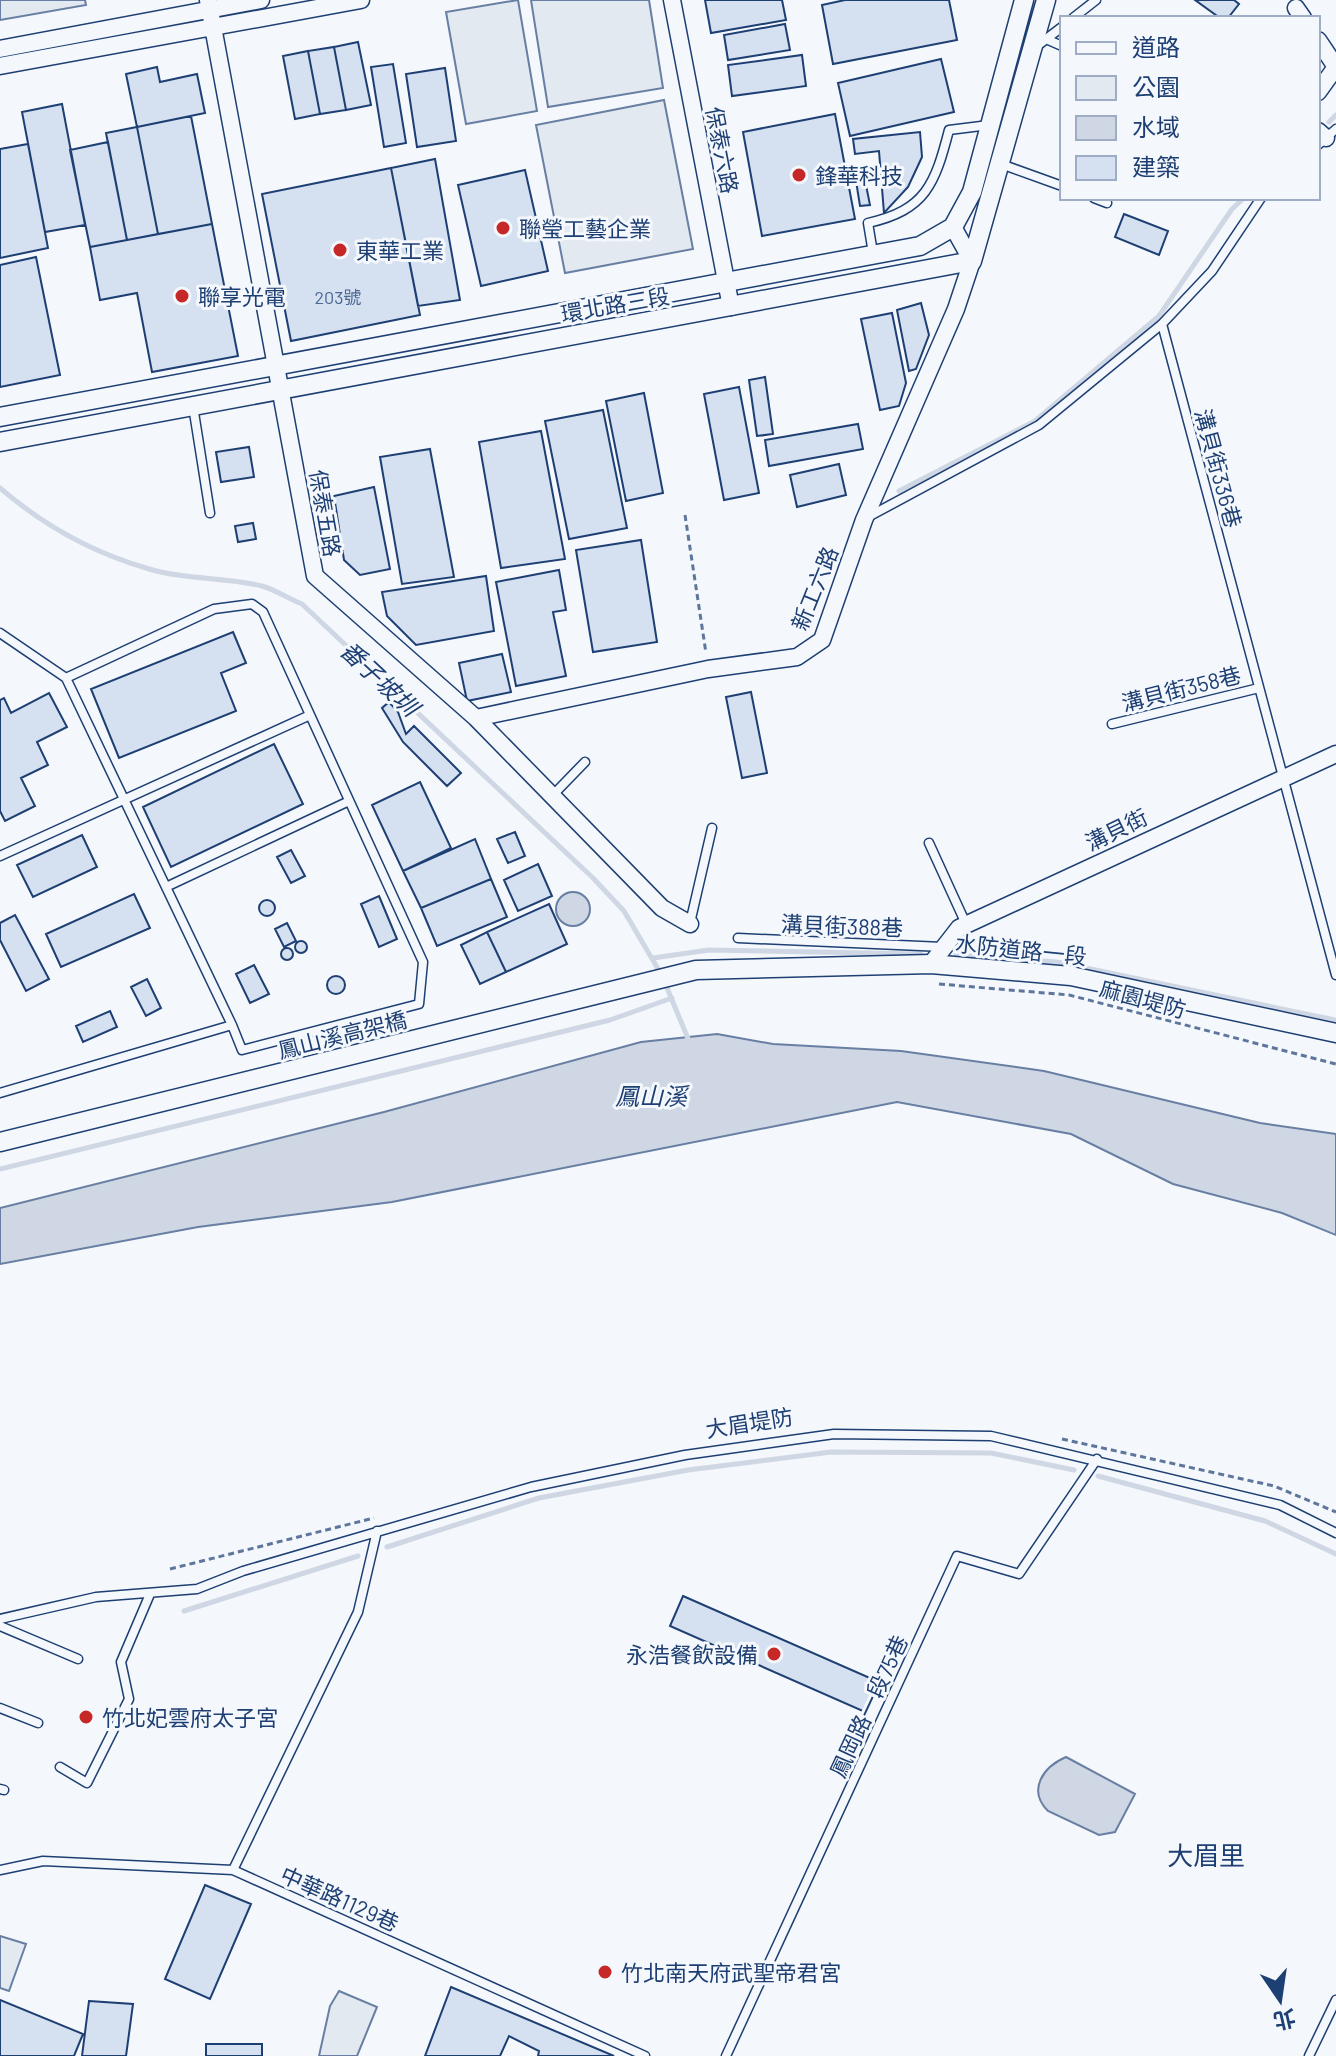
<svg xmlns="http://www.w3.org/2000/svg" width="1336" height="2056" font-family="Barlow,'Noto Sans TC',sans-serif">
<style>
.green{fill:#e3e9f0;stroke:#687fa3;stroke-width:2}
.water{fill:#cfd7e4;stroke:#687fa3;stroke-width:2}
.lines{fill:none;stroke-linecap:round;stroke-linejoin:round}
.stream{stroke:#cfd7e4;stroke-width:5}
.building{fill:#d5e0f0;stroke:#1d3f73;stroke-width:2}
.service-casing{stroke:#1d3f73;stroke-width:11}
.minor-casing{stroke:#1d3f73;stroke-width:19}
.tertiary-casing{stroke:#1d3f73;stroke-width:21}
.path{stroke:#5e769c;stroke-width:3;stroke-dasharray:6 4;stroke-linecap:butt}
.service{stroke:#f4f7fb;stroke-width:8}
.minor{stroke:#f4f7fb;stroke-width:16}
.tertiary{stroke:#f4f7fb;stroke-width:18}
.poi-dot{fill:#c62828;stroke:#f4f7fb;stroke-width:3}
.labels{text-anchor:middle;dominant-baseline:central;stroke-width:6;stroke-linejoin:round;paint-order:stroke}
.number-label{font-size:18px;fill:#4b6792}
.street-label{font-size:22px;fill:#1d3f73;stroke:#f4f7fb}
.poi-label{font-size:22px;fill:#1d3f73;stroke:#f4f7fb;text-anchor:start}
.water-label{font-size:24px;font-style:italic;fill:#1d3f73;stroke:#f4f7fb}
.quarter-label{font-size:26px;fill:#1d3f73;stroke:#f4f7fb}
</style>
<rect width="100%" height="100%" fill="#f4f7fb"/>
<!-- green -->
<path class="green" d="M0,0H85L86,5L0,20Z
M518,0L537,111L466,124L446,12Z
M531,0H649L663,88L548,107Z
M664,100L693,249L565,273L536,125Z
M0,1936L26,1944L9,1991L0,1988Z
M339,1991L377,2007L357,2056H319L330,2006Z"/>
<!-- water -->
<path class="water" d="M556 909a17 17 0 1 1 34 0a17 17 0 1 1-34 0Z
M717,1034L773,1044L901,1051L1044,1071L1260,1123L1336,1134V1235L1282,1213L1173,1184L1071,1134L897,1102L392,1202L198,1227L0,1264V1208L384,1112L641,1042Z
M1066,1757L1135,1794L1115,1832L1099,1835L1048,1811C1027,1790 1043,1767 1066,1757Z"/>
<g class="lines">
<!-- stream -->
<path class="stream" d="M1329,122L1336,115
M0,488C43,525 91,552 146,568C183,580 228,577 262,586C276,590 289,599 302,604L593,878L624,911L661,974
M899,491L1035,421L1159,316L1232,209L1244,198
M956,955L1057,962L1335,1020
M653,958L709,950L921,954
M665,983L689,1041
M0,1169L610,1020L672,998
M1098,1476L1265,1521L1336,1554
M387,1547L539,1498L688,1470L831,1452L991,1453L1074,1470
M184,1611L358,1556"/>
</g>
<!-- building -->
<path class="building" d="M705,0H782L786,20L711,33Z
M845,0H949L957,40L833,64L822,5Z
M1195,0H1234L1239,4L1228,18H1220Z
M785,24L790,50L728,60L724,35Z
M358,42L371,105L346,110L334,47Z
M334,47L346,110L320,114L308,51Z
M308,51L320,114L295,119L283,56Z
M802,55L806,86L732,96L728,65Z
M941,59L954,112L850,136L838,83Z
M393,64L406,143L384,147L371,67Z
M157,67L160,82L197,74L205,113L137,127L126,74Z
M445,68L456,141L417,147L406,74Z
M62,104L85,225L45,232L22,112Z
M835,114L855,219L762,236L743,132Z
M191,116L212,224L158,234L137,127Z
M137,127L158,234L127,240L106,133Z
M920,132L922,157L908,187L884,213L879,151L855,154L853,139Z
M108,142L127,240L90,247L70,150Z
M28,144L48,248L0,258V149Z
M435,159L460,300L418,306L391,168Z
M391,168L420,315L291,341L262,194Z
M525,170L548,271L481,286L458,185Z
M865,180L870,205L860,206L856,181Z
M1124,214L1168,231L1159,255L1115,237Z
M212,224L238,356L152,372L137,293L100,300L90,247Z
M36,257L60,375L0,387V265Z
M921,303L929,335L916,369L909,371L897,310Z
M892,313L906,383L899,406L880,410L861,319Z
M765,377L773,434L757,436L749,380Z
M739,387L759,493L724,500L704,394Z
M644,393L663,493L626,501L606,401Z
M603,410L627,528L569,539L545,421Z
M858,424L863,449L769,466L765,440Z
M541,431L565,559L501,568L479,442Z
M249,447L254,477L221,482L216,452Z
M430,449L454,577L402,584L380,457Z
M839,464L846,495L797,507L790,475Z
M374,487L390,569L360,575L344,560L334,496Z
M253,523L256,539L238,542L235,526Z
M641,540L657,642L593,652L576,550Z
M559,570L566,610L553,612L566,676L516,686L496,582Z
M486,576L494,631L416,645L387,616L382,592Z
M233,632L246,663L221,673L236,711L119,758L91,689Z
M502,654L511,692L467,701L459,663Z
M751,692L767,773L742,778L726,697Z
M49,693L67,727L37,742L48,765L21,778L35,806L5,821L0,811V700L4,698L11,713Z
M389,702L398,712L406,734L414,726L461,773L447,786L403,742L382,708Z
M274,744L303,804L171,867L143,807Z
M420,782L451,848L403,871L372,805Z
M515,832L525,856L508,863L497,839Z
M82,835L97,867L33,897L17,865Z
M475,839L491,879L421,908L403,871Z
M291,850L305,876L291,883L277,857Z
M538,864L552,896L518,911L504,880Z
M491,879L507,917L437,946L421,908Z
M134,894L150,928L61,967L46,934Z
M379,896L397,939L379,947L361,904Z
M259 908a8 8 0 1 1 16 0a8 8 0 1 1-16 0Z
M549,904L567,944L506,972L487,932Z
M15,915L49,979L26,991L0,940V923Z
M287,923L296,941L284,947L275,929Z
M487,932L506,972L480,984L461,945Z
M295 947a6 6 0 1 1 12 0a6 6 0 1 1-12 0Z
M281 954a6 6 0 1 1 12 0a6 6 0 1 1-12 0Z
M254,965L269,994L250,1003L236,974Z
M327 985a9 9 0 1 1 18 0a9 9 0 1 1-18 0Z
M147,979L161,1008L146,1016L131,987Z
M110,1011L117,1027L83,1042L76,1026Z
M683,1596L879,1682L865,1712L670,1626Z
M205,1885L251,1904L210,1999L165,1979Z
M451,1987L614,2056H538L539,2051L509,2036L500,2056H425Z
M0,2000L83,2034L74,2056H0Z
M89,2001L133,2004L126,2056H82Z
M206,2044H262V2056H206Z"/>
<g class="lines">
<defs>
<path id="service" d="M1073,18L1096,0
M1046,39L1062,46
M1037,46L1062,27
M1318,145L1336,129
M1001,164L1062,186
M1094,198L1107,203
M873,253L868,223C926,210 935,184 949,130L989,125
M1162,324L1336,975
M193,406L210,513
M868,517L1039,425L1162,324L1212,271L1261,198
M0,633L66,678L232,1025
M1112,724L1259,688
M552,796L585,762
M929,843L966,924
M0,856L308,716
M166,887L347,802
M690,923L712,828
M738,938L943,947
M0,1093L232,1025L242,1050L419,1004L423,962L263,612L252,604L214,609L66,678
M0,1619L96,1597L197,1589L243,1571L531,1487L685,1455L834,1434L991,1436L1280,1505L1336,1533
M0,1626L78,1659
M0,1708L38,1723
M60,1767L87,1783L129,1699L121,1662L150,1594
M0,1789L4,1790
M0,1870L43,1861L233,1870L645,2056
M233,1870L358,1612L377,1531
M726,2056L957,1556L1019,1574L1097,1459
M1309,2056L1336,2000"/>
<path id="minor" d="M208,0L315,576L476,718L662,908L690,924
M672,0L731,307
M1296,8L1303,18
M1318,40L1336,67
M0,49L261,0
M0,66L361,0
M1318,92L1336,67
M1318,131L1326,138
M476,718L708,669L797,657L822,640L864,520L956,309L972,261L953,227
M931,964L959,928L1336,754"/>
<path id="tertiary" d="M0,417L920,246L953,227L972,192L1024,0
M0,442L972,261L1046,0
M0,1142L696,970L931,964L1071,976L1336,1033"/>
</defs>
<!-- service casing -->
<use href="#service" class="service-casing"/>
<!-- minor casing -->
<use href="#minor" class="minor-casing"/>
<!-- tertiary casing -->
<use href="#tertiary" class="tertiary-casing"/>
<!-- path -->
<path class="path" d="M685,515L706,653
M939,984L1069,995L1336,1064
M1062,1439L1274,1486L1336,1512
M170,1569L374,1518"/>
<!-- service -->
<use href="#service" class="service"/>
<!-- minor -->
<use href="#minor" class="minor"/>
<!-- tertiary -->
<use href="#tertiary" class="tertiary"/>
</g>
<!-- markers -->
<g class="poi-dot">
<circle cx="799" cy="175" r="8"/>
<circle cx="503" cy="228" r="8"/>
<circle cx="340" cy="250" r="8"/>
<circle cx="182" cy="296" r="8"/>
<circle cx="774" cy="1654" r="8"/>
<circle cx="86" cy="1717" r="8"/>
<circle cx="605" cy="1972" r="8"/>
</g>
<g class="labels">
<!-- number labels -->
<g class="number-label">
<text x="338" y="297">203號</text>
</g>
<!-- street labels -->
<g class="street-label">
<text transform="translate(723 150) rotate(79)">保泰六路</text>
<text transform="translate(615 304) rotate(-10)">環北路三段</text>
<text transform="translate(1219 468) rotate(75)">溝貝街336巷</text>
<text transform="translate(326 513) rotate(80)">保泰五路</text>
<text transform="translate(814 588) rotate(-68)">新工六路</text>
<text transform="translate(1181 688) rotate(-14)">溝貝街358巷</text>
<text transform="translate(1116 829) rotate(-26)">溝貝街</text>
<text transform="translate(842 925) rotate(2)">溝貝街388巷</text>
<text transform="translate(1021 949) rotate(6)">水防道路一段</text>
<text transform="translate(1143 998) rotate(15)">麻園堤防</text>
<text transform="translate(342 1034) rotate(-14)">鳳山溪高架橋</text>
<text transform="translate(749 1422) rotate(-9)">大眉堤防</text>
<text transform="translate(868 1706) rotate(-65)">鳳岡路一段75巷</text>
<text transform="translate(340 1898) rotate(24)">中華路1129巷</text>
</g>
<!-- poi labels -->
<g class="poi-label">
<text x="815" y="175">鋒華科技</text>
<text x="519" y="228">聯瑩工藝企業</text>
<text x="356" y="250">東華工業</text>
<text x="198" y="296">聯享光電</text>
<text x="758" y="1654" text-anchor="end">永浩餐飲設備</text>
<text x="102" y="1717">竹北妃雲府太子宮</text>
<text x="621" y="1972">竹北南天府武聖帝君宮</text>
</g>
<!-- water labels -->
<g class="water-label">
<text transform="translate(380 678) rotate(43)">番子坡圳</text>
<text x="651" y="1095">鳳山溪</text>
</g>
<!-- quarter labels -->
<g class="quarter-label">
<text x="1206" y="1854">大眉里</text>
</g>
</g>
<!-- legend -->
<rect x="1060" y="16" width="260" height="184" fill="#f4f7fb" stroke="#9eadc5" stroke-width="2"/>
<rect x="1076" y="42" width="40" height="12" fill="#f4f7fb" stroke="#9eadc5" stroke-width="2"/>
<text x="1132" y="56" font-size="24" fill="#1d3f73">道路</text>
<rect x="1076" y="76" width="40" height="24" fill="#e3e9f0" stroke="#9eadc5" stroke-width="2"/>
<text x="1132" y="96" font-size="24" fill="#1d3f73">公園</text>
<rect x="1076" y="116" width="40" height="24" fill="#cfd7e4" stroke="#9eadc5" stroke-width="2"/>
<text x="1132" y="136" font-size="24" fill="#1d3f73">水域</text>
<rect x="1076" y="156" width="40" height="24" fill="#d5e0f0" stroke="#9eadc5" stroke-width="2"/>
<text x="1132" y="176" font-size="24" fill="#1d3f73">建築</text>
<!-- north arrow -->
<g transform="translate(1280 2000) rotate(167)" stroke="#f4f7fb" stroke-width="6" paint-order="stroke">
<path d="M0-6L14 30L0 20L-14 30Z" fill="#1d3f73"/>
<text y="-12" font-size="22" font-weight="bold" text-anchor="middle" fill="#1d3f73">北</text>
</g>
</svg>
